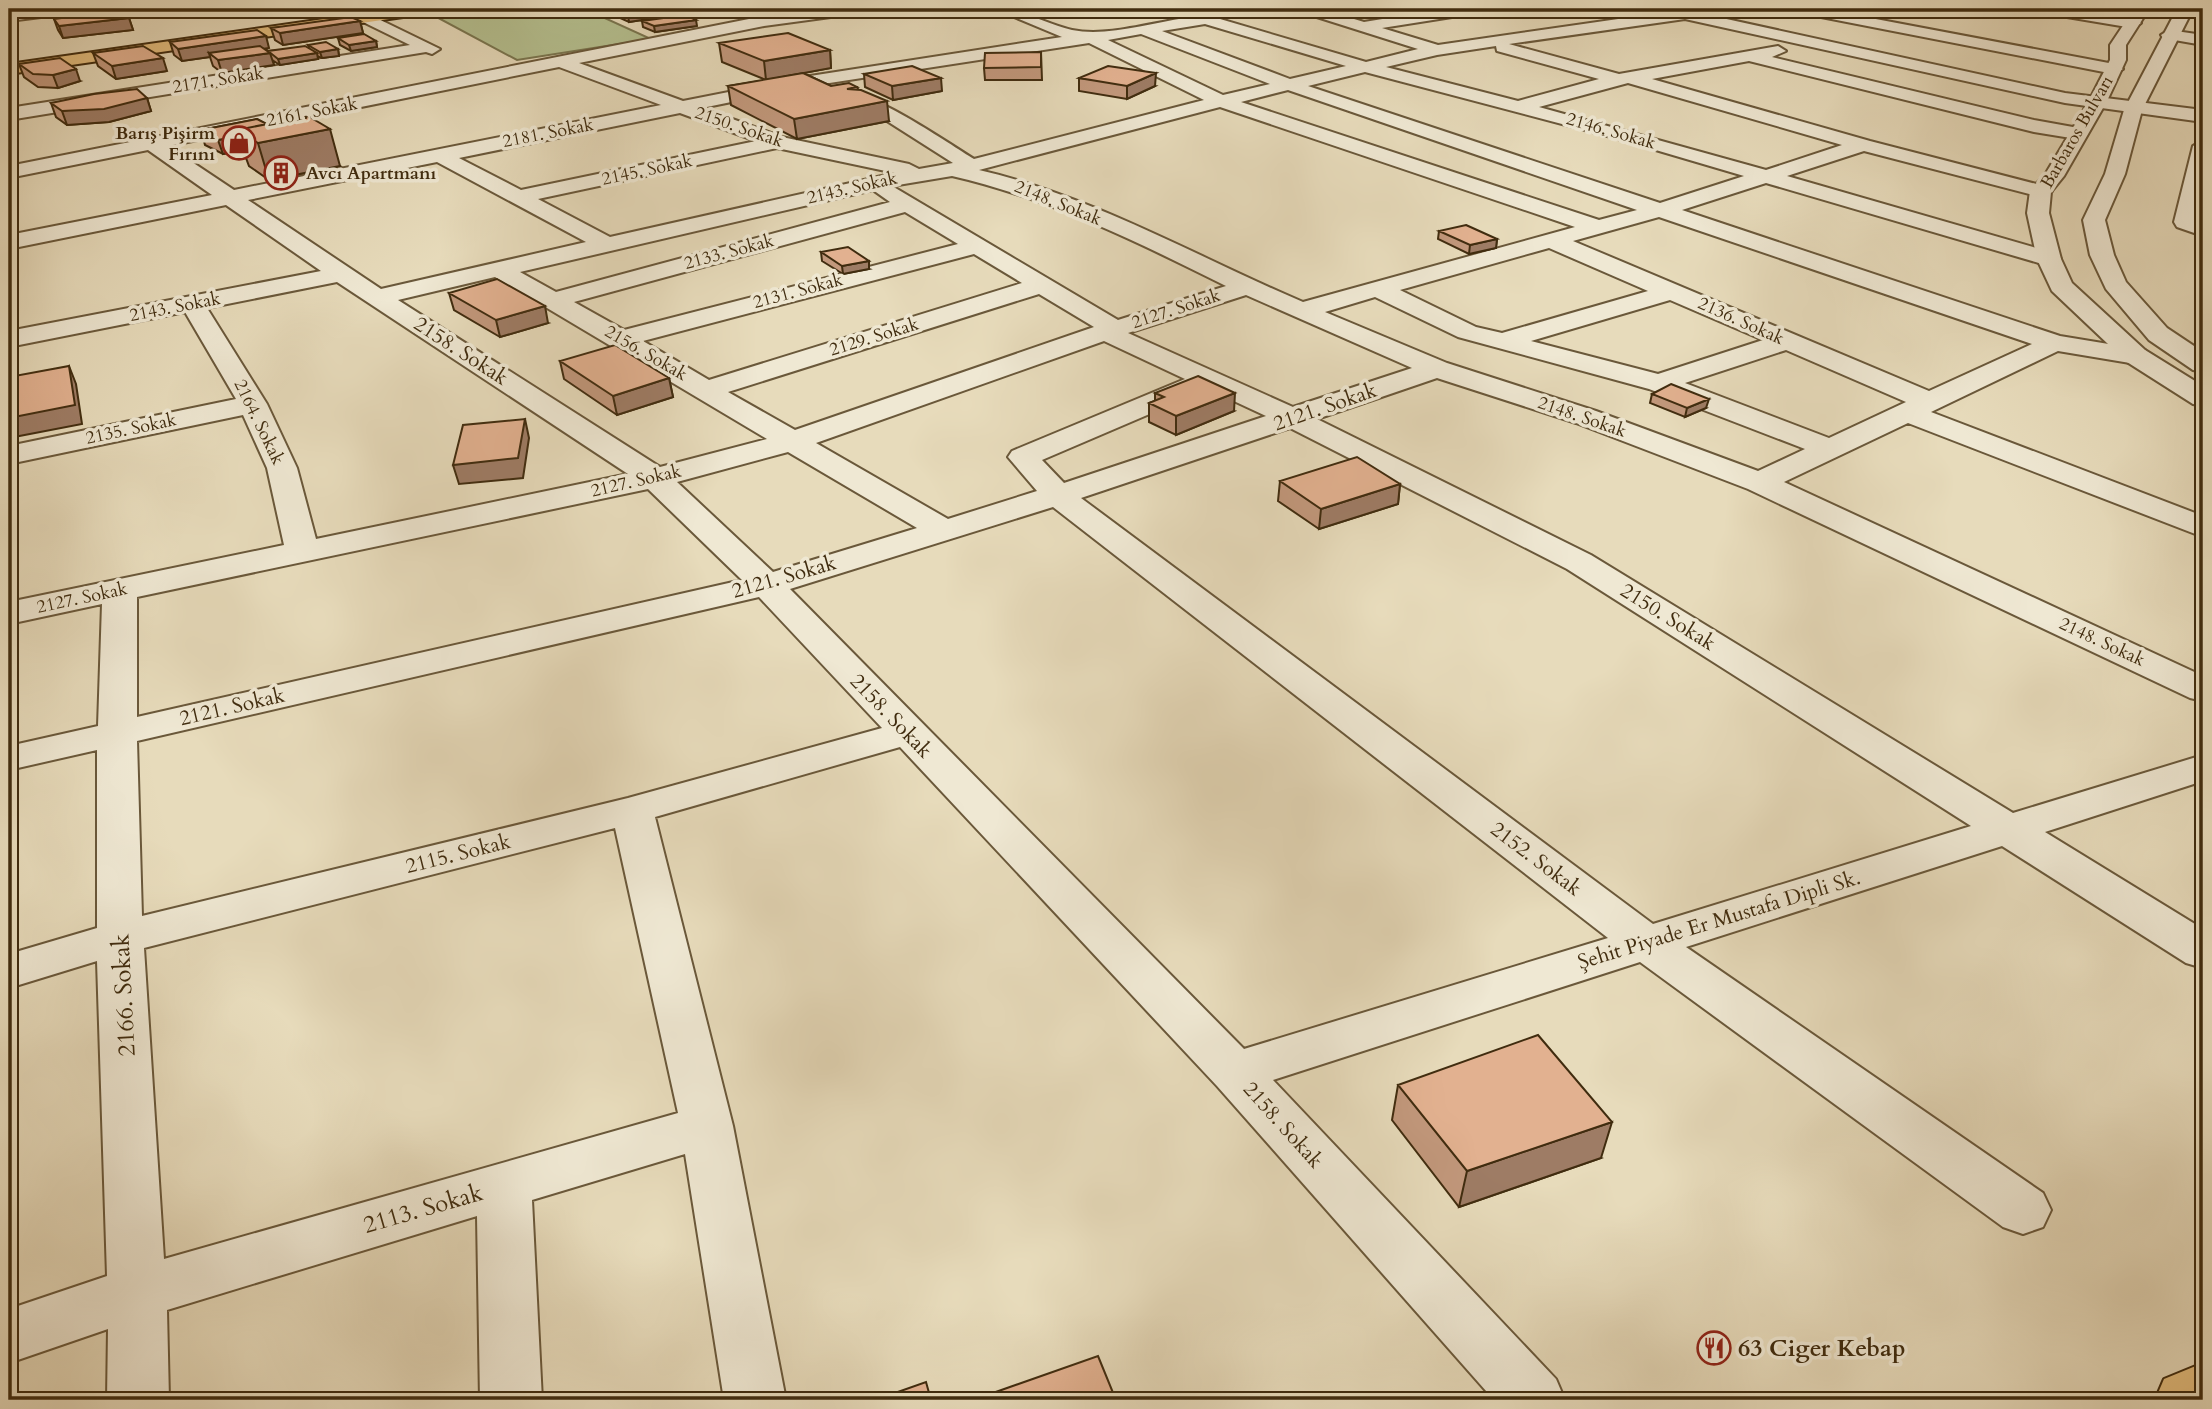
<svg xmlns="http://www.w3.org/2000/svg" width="2212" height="1409" font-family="Cardo,serif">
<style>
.green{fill:#b5c090;stroke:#7a7650;stroke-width:2}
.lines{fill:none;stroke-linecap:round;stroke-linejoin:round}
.minor-casing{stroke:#6a583a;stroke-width:4}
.tertiary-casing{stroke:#6a583a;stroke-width:4}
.primary-casing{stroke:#402c0f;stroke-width:4}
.trunk-casing{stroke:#402c0f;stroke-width:4}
.minor{fill:#efe8d3;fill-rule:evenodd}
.tertiary{fill:#efe8d3;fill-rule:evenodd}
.primary{fill:#e4be7e;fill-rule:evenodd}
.trunk{fill:#e4be7e;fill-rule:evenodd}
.wall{fill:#c2987c;stroke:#402c0f;stroke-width:2}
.shaded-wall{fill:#9e7c65;stroke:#402c0f;stroke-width:2}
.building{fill:#e2b190;stroke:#402c0f;stroke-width:2}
.labels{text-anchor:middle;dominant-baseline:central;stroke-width:7;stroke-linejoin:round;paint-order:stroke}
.far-street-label{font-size:18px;fill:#402c0f;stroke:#efe8d3}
.far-poi-label{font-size:18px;font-weight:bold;fill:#402c0f;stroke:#efe8d3;text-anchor:end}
.street-label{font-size:21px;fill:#402c0f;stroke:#efe8d3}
.near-street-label{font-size:24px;fill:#402c0f;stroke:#efe8d3}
.near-poi-label{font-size:24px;font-weight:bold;fill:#402c0f;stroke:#efe8d3;text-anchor:start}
</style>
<rect width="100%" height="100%" fill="#e7dbbb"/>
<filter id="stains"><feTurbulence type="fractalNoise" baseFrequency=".00286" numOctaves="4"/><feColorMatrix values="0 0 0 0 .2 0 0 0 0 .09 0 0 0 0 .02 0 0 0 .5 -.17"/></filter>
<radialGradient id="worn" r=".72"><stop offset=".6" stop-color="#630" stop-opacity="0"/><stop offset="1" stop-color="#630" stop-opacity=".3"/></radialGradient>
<!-- green -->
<path class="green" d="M456,9H585L651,39L517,60L429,13Z"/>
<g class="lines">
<defs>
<path id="minor" d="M31,9H73L65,14L9,21V11Z
M821,9H861L853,14L764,26L579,63L683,101L810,76L1062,37L995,9C1024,9 1045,24 1072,30C1107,37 1150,23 1185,18L1173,12L1176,9H1186L1366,62L1418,49L1301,12L1299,9H1321L1364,22L1444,9H1478L1471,14L1382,28L1438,45L1660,13L1655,9H1681L2065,93L2203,110V122L2065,103L1685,19L1509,44L1619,74L1778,46L1786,51L1772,57L2034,120L2084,129L2087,133L2084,137L2077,139L2034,132L1749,61L1652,79L1870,141L2048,187L2052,191L2041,197L1864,151L1787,176L2057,254L2061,259L2057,264L2049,266L1766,183L1682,210L2060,336L2145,350L2149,356L2145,362L2136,364L2058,351L1931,412L2203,516V537L1908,423L1784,482L2203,676V701L2190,698L1748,489L1576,423L1437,378L1317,419L1591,555L2013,813L2203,755V781L2045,832L2203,929V968L2186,963L2002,846L1686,947L2043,1193L2051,1210L2043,1227L2023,1234L2003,1227L1640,962L1273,1080L1556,1379L1565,1400H1494L1217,1086L900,747L655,817L733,1126L786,1400H724L685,1154L532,1200L542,1400H480L477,1216L167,1310L169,1400H107L108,1329L9,1363V1309L107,1276L97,961L9,988V954L97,928V750L9,770V746L98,726L102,604L9,624V602L284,545L267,468L243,415L9,464V446L236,399L185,312L9,347V331L321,271L226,205L9,249V235L212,195L148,150L9,178V166L764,16ZM1205,24L1346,66L1290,79L1162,31ZM1141,34L1270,84L1223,95L1108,40ZM1089,43L1204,100L974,159C948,143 863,84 835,91L832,95L835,99L887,121L953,163L919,169L909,164L782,137L702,108L810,86ZM1496,46L1497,51L1599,79L1518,101L1386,67L1437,55ZM559,67L661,105L234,190L168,146ZM1365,72L1615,138L1744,176L1660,203L1308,86ZM1628,83L1842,145L1766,170L1539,107ZM1288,90L1637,210L1599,220L1241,102ZM1220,107L1575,227L1303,302C1197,257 1093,196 979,170ZM680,113L756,141L521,190L459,158ZM777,148L895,173L610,237L538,199ZM437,162L586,242L381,289L248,200ZM952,176C1048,198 1138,242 1226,286L1118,320L892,186ZM873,190L890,202L556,292L520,272ZM905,212L958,244L624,330L574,302ZM1659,217L2032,344L1929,391L1573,241ZM1549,248L1648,291L1502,333L1476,327L1400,290ZM974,254L1022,283L709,380L643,341ZM495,277L767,439L660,467L398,300ZM337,282L628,474L316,539L297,468L267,404L207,308ZM1039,294L1094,327L795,430L728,392ZM1246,295L1412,368L1293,407L1128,333ZM1375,297L1458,337L1649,389L1805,449L1758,471L1596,411L1447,363L1325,312ZM1670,300L1763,340L1658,374L1531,341ZM1104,341L1185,379L1012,451L1008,457L1037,491L948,519L816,443ZM1786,350L1906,402L1829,438L1685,383ZM1208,389L1266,416L1064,483L1042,460ZM1290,428L1567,569L1971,826L1653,924L1081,498ZM788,452L917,528L773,572L677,482ZM648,489L742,580L137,717V597ZM1053,507L1608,938L1244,1049L790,589ZM759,597L882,728L628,798L142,916L137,741ZM615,828L678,1113L164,1259L144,948Z
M1823,9L2114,64L2123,69L2114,74L1816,16V10Z
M2041,9H2075L2133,18L2141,23L2133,28L2049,14Z
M364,12L440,49L432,54L426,52L9,120V108L410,45L359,20L356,17Z
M2169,30L2203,35V45L2163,38L2161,35Z
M2203,140V190L2197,219L2203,221V236L2177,227L2174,222L2193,146Z"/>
<path id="tertiary" d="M2134,9H2149L2126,45V60L2107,101L2064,176L2051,192L2049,213L2061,259L2072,283L2145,350L2203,386V406L2193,404L2127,362L2052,291L2037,259L2027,213L2030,191L2046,173L2089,101L2110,60V45Z
M2177,9H2193L2142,110L2125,174L2105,220L2114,255L2126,282L2167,328L2203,352V372L2193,370L2149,340L2106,289L2090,255L2083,220L2105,174L2124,110Z"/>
<path id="primary" d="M394,9H432L424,14L9,74V64Z"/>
<path id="trunk" d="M2203,1363V1400H2155L2164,1379Z"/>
</defs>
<!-- minor casing -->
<use href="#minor" class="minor-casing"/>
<!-- tertiary casing -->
<use href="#tertiary" class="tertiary-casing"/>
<!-- primary casing -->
<use href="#primary" class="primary-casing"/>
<!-- trunk casing -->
<use href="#trunk" class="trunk-casing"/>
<!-- minor -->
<use href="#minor" class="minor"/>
<!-- tertiary -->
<use href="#tertiary" class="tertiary"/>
<!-- primary -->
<use href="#primary" class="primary"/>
<!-- trunk -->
<use href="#trunk" class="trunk"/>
</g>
<!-- wall -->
<path class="wall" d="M617,11L674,15L629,22L618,17Z
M129,18L133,30L63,38L58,30L54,19Z
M360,21L363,33L283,45L275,40L271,28Z
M642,21L697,26L655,32L643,27Z
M338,38L376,41L377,47L351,51L340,45Z
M170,42L269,48L265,49L268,51L309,48L308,45L338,49L339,56L322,58L317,56L318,59L280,65L272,60L274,65L222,73L213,66L210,57L182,61L174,55Z
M719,43L830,50L831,68L803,73L831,86L857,87L858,89L889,121L797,139L731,105L728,86L766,80L722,62Z
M1041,52L1042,80H985L984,68Z
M93,53L167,71L116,79L98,66Z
M19,64L80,81L58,88L38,87L24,77Z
M864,74L942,91L893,100L865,87Z
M1079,78L1155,86L1127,99L1079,91Z
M147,98L151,111L109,122L67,125L56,117L51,103Z
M257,119L340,166L269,180L249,166L243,150L223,154L205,145L201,130Z
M1439,231L1497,239L1496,248L1469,254L1438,239Z
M821,252L869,269L843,274L822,261Z
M449,293L548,323L500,337L454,310Z
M560,361L669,378L673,397L617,415L564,379Z
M1155,393L1234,411L1176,435L1149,422V403L1155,401Z
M1652,394L1706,408L1685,417L1650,403Z
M1280,481L1400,484L1398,504L1319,529L1278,501Z
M1398,1085L1601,1158L1459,1207L1392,1120Z"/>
<!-- shaded-wall -->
<path class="shaded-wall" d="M604,9H625L604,12Z
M673,9L674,15L629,22L628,16Z
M129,18L133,30L63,38L59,26Z
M696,20L697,26L655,32L654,26Z
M360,21L363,33L283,45L280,33Z
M9,34H11L16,46L9,47Z
M266,36L269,48L213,56L209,53L210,57L182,61L178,49Z
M376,41L377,47L351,51L349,45Z
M338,49L339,56L322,58L320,52Z
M830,50L831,68L766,80L764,61Z
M270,53L274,65L222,73L218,60Z
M317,53L318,59L280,65L278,59Z
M163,58L167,71L116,79L112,66Z
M76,69L80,81L58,88L53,75Z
M1156,73L1155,86L1127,99V86Z
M941,78L942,91L893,100L892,86Z
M9,80L14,93L9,94Z
M147,98L151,111L109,122L67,125L62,111Z
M887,101L889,121L797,139L794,119Z
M330,129L340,166L269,180L258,143Z
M239,136L243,150L223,154L218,140Z
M1497,239L1496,248L1469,254L1470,245Z
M869,261V269L843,274L842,266Z
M545,306L548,323L500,337L496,320Z
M69,366L76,384L82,424L9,438V418Z
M669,378L673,397L617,415L613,396Z
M1235,393L1234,411L1176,435V416Z
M1709,399L1706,408L1685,417L1687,408Z
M525,419L529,438L523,478L459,484L453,465Z
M1400,484L1398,504L1319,529L1321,509Z
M1612,1122L1601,1158L1459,1207L1467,1171Z"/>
<!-- building -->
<path class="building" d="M632,9H673L628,16L617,11Z
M123,10L129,18L59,26L54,19Z
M685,15L696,20L654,26L642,21Z
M351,17L360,21L280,33L271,28Z
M257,30L266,36L178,49L170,42Z
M788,33L830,50L764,61L719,43Z
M364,34L376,41L349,45L338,38Z
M326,42L338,49L320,52L308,45Z
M143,46L163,58L112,66L93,53Z
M260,46L270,53L218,60L209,53Z
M305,46L317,53L278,59L268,51Z
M1041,52V67L984,68L985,53Z
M60,58L76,69L53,75L33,74L19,64Z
M912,66L941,78L892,86L864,74Z
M1108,66L1156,73L1127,86L1079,78Z
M803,73L831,86L849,83L857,87L847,89L861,90L887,101L794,119L728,86Z
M137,89L147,98L104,109L62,111L51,103L94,94Z
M308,116L330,129L258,143L237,130Z
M257,119L267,124L237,130L239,136L218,140L201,130Z
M1466,225L1497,239L1470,245L1439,231Z
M848,247L869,261L842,266L821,252Z
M497,279L545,306L496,320L449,293Z
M615,345L669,378L613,396L560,361Z
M69,366L75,405L9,418V377Z
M1198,376L1235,393L1176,416L1149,403L1164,397L1155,393Z
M1671,384L1709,399L1687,408L1652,394Z
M525,419L518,458L453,465L463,425Z
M1357,457L1400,484L1321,509L1280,481Z
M1538,1035L1612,1122L1467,1171L1398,1085Z
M1098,1356L1116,1400H973Z
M926,1382L931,1400H875Z"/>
<!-- icons -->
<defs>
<symbol id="shop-ring" viewBox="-11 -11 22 22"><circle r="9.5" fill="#efe8d3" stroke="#8f2418" stroke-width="1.5"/><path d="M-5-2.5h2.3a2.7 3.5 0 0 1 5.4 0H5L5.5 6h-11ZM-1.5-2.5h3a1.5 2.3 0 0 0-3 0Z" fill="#8f2418"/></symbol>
<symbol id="building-ring" viewBox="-11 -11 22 22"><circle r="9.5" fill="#efe8d3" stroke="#8f2418" stroke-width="1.5"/><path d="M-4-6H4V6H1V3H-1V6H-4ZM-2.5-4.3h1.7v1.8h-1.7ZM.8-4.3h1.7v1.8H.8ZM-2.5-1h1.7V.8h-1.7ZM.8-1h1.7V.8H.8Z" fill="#8f2418"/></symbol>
<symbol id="restaurant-ring" viewBox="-11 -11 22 22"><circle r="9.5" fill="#efe8d3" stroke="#8f2418" stroke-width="1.5"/><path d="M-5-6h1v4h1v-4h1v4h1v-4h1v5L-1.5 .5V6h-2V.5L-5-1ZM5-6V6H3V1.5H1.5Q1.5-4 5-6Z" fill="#8f2418"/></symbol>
</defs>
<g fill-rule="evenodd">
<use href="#shop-ring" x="220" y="124" width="38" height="38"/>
<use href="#building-ring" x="262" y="154" width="38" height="38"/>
<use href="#restaurant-ring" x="1695" y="1329" width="38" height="38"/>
</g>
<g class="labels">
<!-- far-street labels -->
<g class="far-street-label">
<text transform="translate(218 80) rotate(-9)">2171. Sokak</text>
<text transform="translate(312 112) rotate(-11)">2161. Sokak</text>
<text transform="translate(739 127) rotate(19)">2150. Sokak</text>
<text transform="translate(1611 131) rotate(16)">2146. Sokak</text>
<text transform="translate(2077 132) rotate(-60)">Barbaros Bulvarı</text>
<text transform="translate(548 133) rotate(-11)">2181. Sokak</text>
<text transform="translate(647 170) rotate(-12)">2145. Sokak</text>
<text transform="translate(852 188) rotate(-13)">2143. Sokak</text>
<text transform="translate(1058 203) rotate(22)">2148. Sokak</text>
<text transform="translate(729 252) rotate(-15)">2133. Sokak</text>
<text transform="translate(798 291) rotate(-15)">2131. Sokak</text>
<text transform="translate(175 307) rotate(-11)">2143. Sokak</text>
<text transform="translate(1176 309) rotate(-18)">2127. Sokak</text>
<text transform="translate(1741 321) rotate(24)">2136. Sokak</text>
<text transform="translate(874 337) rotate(-17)">2129. Sokak</text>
<text transform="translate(646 353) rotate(30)">2156. Sokak</text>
<text transform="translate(1582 417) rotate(19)">2148. Sokak</text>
<text transform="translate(259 422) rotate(64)">2164. Sokak</text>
<text transform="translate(131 429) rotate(-12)">2135. Sokak</text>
<text transform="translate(636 481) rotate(-13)">2127. Sokak</text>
<text transform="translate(82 598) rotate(-12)">2127. Sokak</text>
<text transform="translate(2102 642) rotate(25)">2148. Sokak</text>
</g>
<!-- far-poi labels -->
<g class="far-poi-label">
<text x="215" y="133">Barış Pişirm<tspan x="215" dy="21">Fırını</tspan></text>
<text x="306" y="173" text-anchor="start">Avcı Apartmanı</text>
</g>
<!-- street labels -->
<g class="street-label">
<text transform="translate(461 351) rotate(33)">2158. Sokak</text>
<text transform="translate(1325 407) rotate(-19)">2121. Sokak</text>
<text transform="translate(784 577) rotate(-16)">2121. Sokak</text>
<text transform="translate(1668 617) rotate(32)">2150. Sokak</text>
<text transform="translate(232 707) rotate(-13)">2121. Sokak</text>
<text transform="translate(891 716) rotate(46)">2158. Sokak</text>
<text transform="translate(458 854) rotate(-14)">2115. Sokak</text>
<text transform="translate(1536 859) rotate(37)">2152. Sokak</text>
<text transform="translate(1719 920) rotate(-17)">Şehit Piyade Er Mustafa Dipli Sk.</text>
<text transform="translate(1283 1125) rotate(48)">2158. Sokak</text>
</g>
<!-- near-street labels -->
<g class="near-street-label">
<text transform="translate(124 995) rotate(-93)">2166. Sokak</text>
<text transform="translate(423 1209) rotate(-16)">2113. Sokak</text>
</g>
<!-- near-poi labels -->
<g class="near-poi-label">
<text x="1738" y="1348">63 Ciger Kebap</text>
</g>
</g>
<!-- margin -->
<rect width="2212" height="1409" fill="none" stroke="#e7dbbb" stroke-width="35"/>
<rect x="10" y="10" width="2191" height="1388" fill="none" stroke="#402c0f" stroke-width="3.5"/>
<rect x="18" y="18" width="2177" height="1374" fill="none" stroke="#402c0f" stroke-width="2"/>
<rect width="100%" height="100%" filter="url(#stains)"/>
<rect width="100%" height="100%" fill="url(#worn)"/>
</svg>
